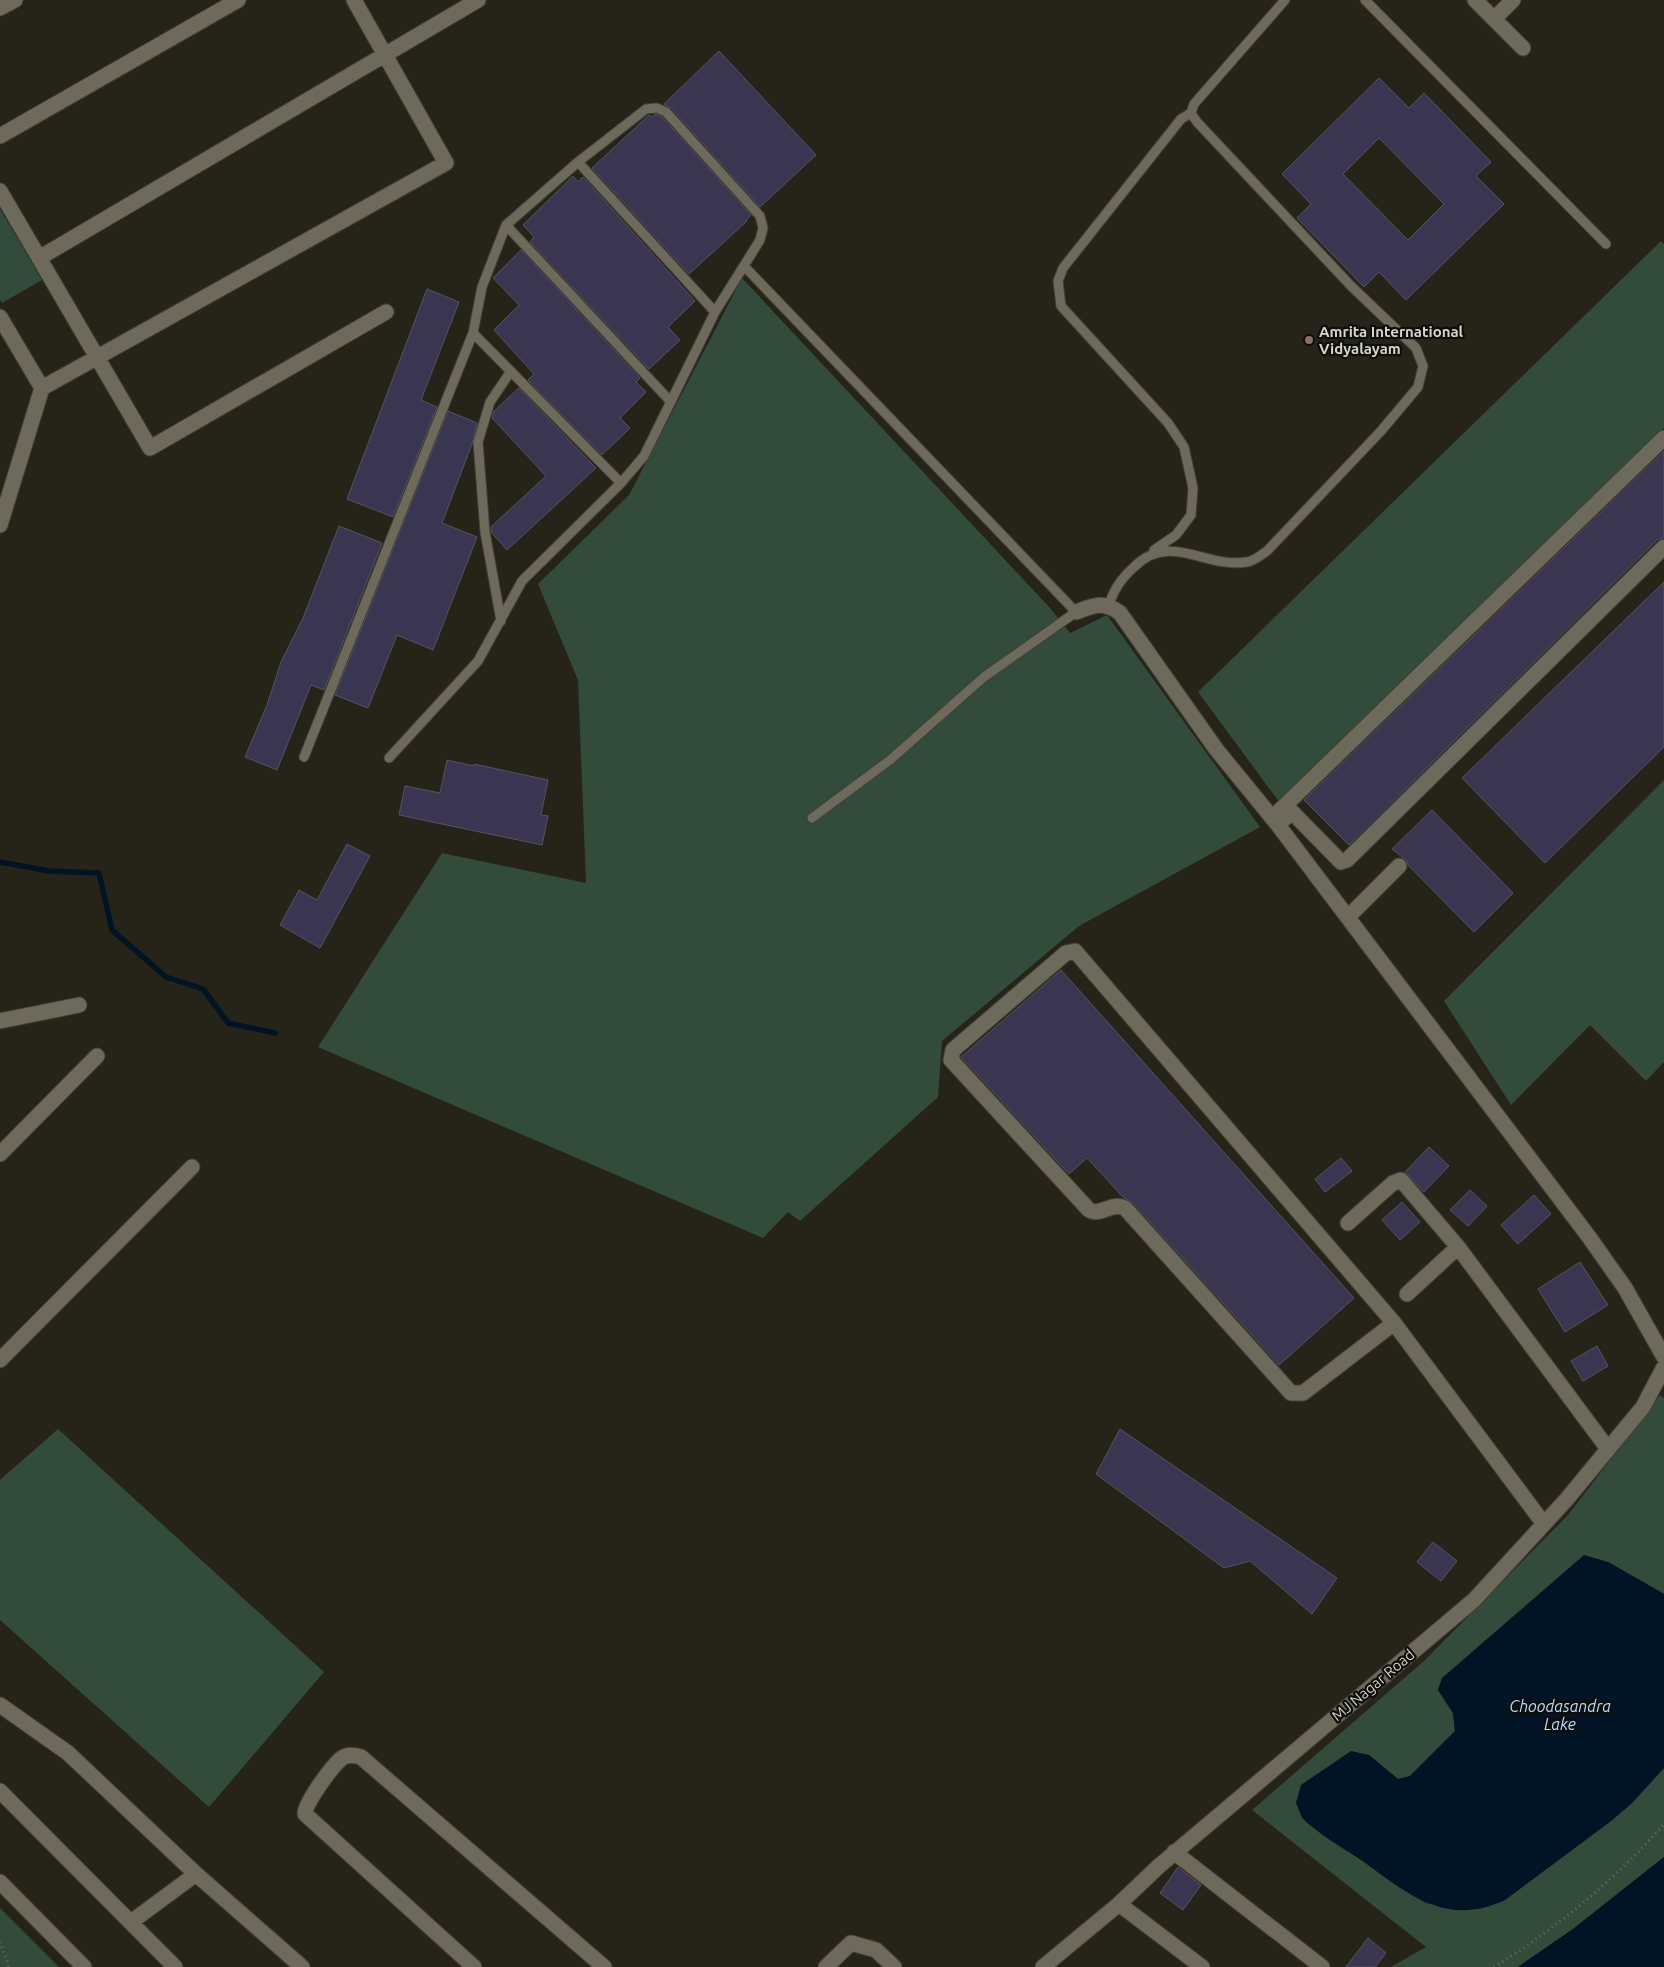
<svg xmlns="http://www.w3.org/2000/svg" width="1664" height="1967" font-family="Ubuntu,sans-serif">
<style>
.green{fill:#324b3a}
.water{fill:#001426}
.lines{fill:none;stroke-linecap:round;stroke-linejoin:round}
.stream{stroke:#001426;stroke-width:5.5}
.building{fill:#3a3652;stroke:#555361;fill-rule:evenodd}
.lane-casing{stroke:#434137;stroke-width:11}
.street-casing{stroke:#434137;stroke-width:17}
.secondary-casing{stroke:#434137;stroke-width:17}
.path{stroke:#6c6a60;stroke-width:3;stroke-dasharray:1 4;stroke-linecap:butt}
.lane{stroke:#6d6a5c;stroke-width:9}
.street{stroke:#6d6a5c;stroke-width:15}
.secondary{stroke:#6d6a5c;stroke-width:15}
.education-dot{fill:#8d6e63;stroke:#0e0d08;stroke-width:2}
.labels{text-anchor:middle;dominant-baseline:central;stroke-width:4.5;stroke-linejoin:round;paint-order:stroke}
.poi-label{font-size:15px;font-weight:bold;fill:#d6d4cc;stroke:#0e0d08;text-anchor:start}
.street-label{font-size:15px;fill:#d6d4cc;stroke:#0e0d08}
.water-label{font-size:16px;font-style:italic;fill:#b5ddff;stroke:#0e0d08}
</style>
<rect width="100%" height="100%" fill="#262418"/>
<!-- green -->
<path class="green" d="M0,209L42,280L2,303L0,299Z
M1661,241L1664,244V428L1280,803L1198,692Z
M742,278L1051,609L1070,633L1107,615L1260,827L1079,926L942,1041L938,1097L800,1221L788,1212L763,1238L318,1047L442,853L586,883L578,680L538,584L629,495Z
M1664,780V1062L1646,1081L1590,1025L1511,1105L1444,1001Z
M1660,1395L1664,1398V1594L1608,1562L1442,1678L1438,1690L1453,1713L1455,1731L1410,1776L1398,1779L1369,1755L1307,1823L1425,1903L1480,1909L1505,1900L1611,1821L1632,1803L1664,1768V1857L1573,1929L1518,1967H1391L1426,1947L1252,1810L1425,1660L1568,1515Z
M58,1429L324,1672L209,1807L0,1620V1480Z
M0,1908L59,1967H0Z"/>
<!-- water -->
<path class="water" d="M1584,1555L1608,1562L1664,1594V1768L1632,1803L1611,1821L1505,1900C1445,1928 1407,1893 1361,1860C1341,1847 1319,1834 1302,1818L1296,1803L1301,1785L1351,1751L1369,1755L1398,1779L1410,1776L1455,1731L1453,1713L1438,1690L1442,1678Z
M1664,1857V1967H1518L1573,1929Z"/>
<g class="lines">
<!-- stream -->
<path class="stream" d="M0,862L49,871L99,873L112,930L166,977L203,989L228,1023L275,1033"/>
</g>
<!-- building -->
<path class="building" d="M719,51L816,155L760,207L671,108L664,104Z
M1379,78L1409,108L1424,93L1491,162L1476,176L1504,204L1406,300L1379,272L1364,287L1297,218L1311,204L1282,174ZM1379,138L1444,204L1408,240L1343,174Z
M656,114L662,117L751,215L746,220L747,221L689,274L592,168L649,115L651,117Z
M573,176L578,182L583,177L695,301L668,327L680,340L649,369L530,242L534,237L523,225Z
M521,250L640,378L636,382L646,392L620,418L630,428L602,455L528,380L534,374L494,330L519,305L493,278Z
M427,289L459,302L421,400L437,407L393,517L347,499Z
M519,388L596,468L507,550L492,533L491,527L546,476L492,418L494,411Z
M448,411L477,423L472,444L442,523L477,537L433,650L397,635L368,708L335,695Z
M1664,451V537L1657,540L1349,845L1304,800Z
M339,526L382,543L324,690L311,685L277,770L245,757L267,705L281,662L303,618Z
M1664,582V747L1545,863L1462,778Z
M447,760L474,766V764L548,780L541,815L548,816L542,845L399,815L405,786L440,793Z
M1432,810L1513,893L1474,932L1408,865L1406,860L1392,849Z
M347,844L370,856L320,948L280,925L299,890L317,900Z
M1061,970L1354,1298L1279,1365L1132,1202L1123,1197L1087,1158L1069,1174L961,1057Z
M1429,1147L1449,1166L1424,1192L1405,1172Z
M1341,1158L1352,1171L1325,1192L1315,1179Z
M1470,1190L1487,1206L1468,1226L1450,1210Z
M1534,1195L1551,1214L1518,1244L1501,1225Z
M1402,1202L1420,1222L1400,1240L1382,1220Z
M1580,1262L1608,1305L1565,1332L1538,1289Z
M1597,1346L1608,1366L1583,1381L1571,1361Z
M1120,1429L1337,1578L1312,1614L1250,1561L1224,1568L1096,1474Z
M1433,1542L1457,1561L1441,1581L1417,1562Z
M1178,1867L1201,1885L1183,1910L1160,1893Z
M1368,1938L1386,1953L1375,1967H1346Z"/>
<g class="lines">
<defs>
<path id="lane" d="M1365,0L1606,244
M578,162L715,312
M506,225L671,402
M744,266L1076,612L984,677L890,760L812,818
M473,333L621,483
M1154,550L1176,535L1191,515L1193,488L1184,447L1168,423L1061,306L1058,281L1063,268L1181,119L1191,113
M1109,605C1114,589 1121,579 1134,567C1171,531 1205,569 1247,562C1254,561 1261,555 1267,551L1381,431L1418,387L1423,366L1416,348L1351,286L1197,122L1191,113L1194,104L1285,0
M501,621L485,532L478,442L490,402L511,371
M304,757L473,333L482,287L506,225L578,162L646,109L657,108L666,112L760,216L763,228L760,240L715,312L644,456L621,483L522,581L478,661L389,758"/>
<path id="street" d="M1475,0L1523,48
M0,8L15,0
M1494,19L1513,0
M0,136L238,0
M0,191L150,448L386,312
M39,258L478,0
M0,317L42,388
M0,525L42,388L446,163L354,0
M1076,612C1095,605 1103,601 1120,613L1216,749L1278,825L1589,1237L1625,1288L1664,1357
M1272,818L1664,438
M1278,824L1292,812L1341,862L1347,860L1664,547
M1348,917L1399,866
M0,1021L79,1005
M0,1154L97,1056
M1348,1223L1393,1183L1401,1180L1458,1247L1608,1449
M1407,1294L1458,1247
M1394,1323L1303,1393H1291L1125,1208C1112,1201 1100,1217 1089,1210L951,1060L953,1050L1066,953L1075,951L1394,1323L1544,1524
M0,1360L192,1167
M0,1705L68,1753L196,1874L302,1967
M0,1791L175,1967
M1174,1852L1322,1967
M0,1882L84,1967
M1119,1904L1202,1967
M131,1922L196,1874
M474,1967L305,1814C305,1803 332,1766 342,1758C348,1754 354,1755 361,1757L604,1967
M1043,1967L1119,1904L1159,1866L1474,1600L1566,1500L1643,1407L1664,1367"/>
<path id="secondary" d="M826,1967L851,1943L876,1950L894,1967"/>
</defs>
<!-- lane casing -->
<use href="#lane" class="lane-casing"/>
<!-- street casing -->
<use href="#street" class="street-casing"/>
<!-- secondary casing -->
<use href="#secondary" class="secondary-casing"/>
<!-- path -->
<path class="path" d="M0,1942L9,1967
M1494,1967C1556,1929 1616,1879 1664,1824"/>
<!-- lane -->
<use href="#lane" class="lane"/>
<!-- street -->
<use href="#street" class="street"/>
<!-- secondary -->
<use href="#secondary" class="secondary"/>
</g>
<!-- markers -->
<circle class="education-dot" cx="1309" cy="340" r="5"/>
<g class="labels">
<!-- poi labels -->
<g class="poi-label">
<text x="1319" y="331">Amrita International<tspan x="1319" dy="17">Vidyalayam</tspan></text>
</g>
<!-- street labels -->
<g class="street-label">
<text transform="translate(1373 1685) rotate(-40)">MJ Nagar Road</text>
</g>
<!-- water labels -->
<g class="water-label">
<text x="1560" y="1706">Choodasandra<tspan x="1560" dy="18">Lake</tspan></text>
</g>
</g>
</svg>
